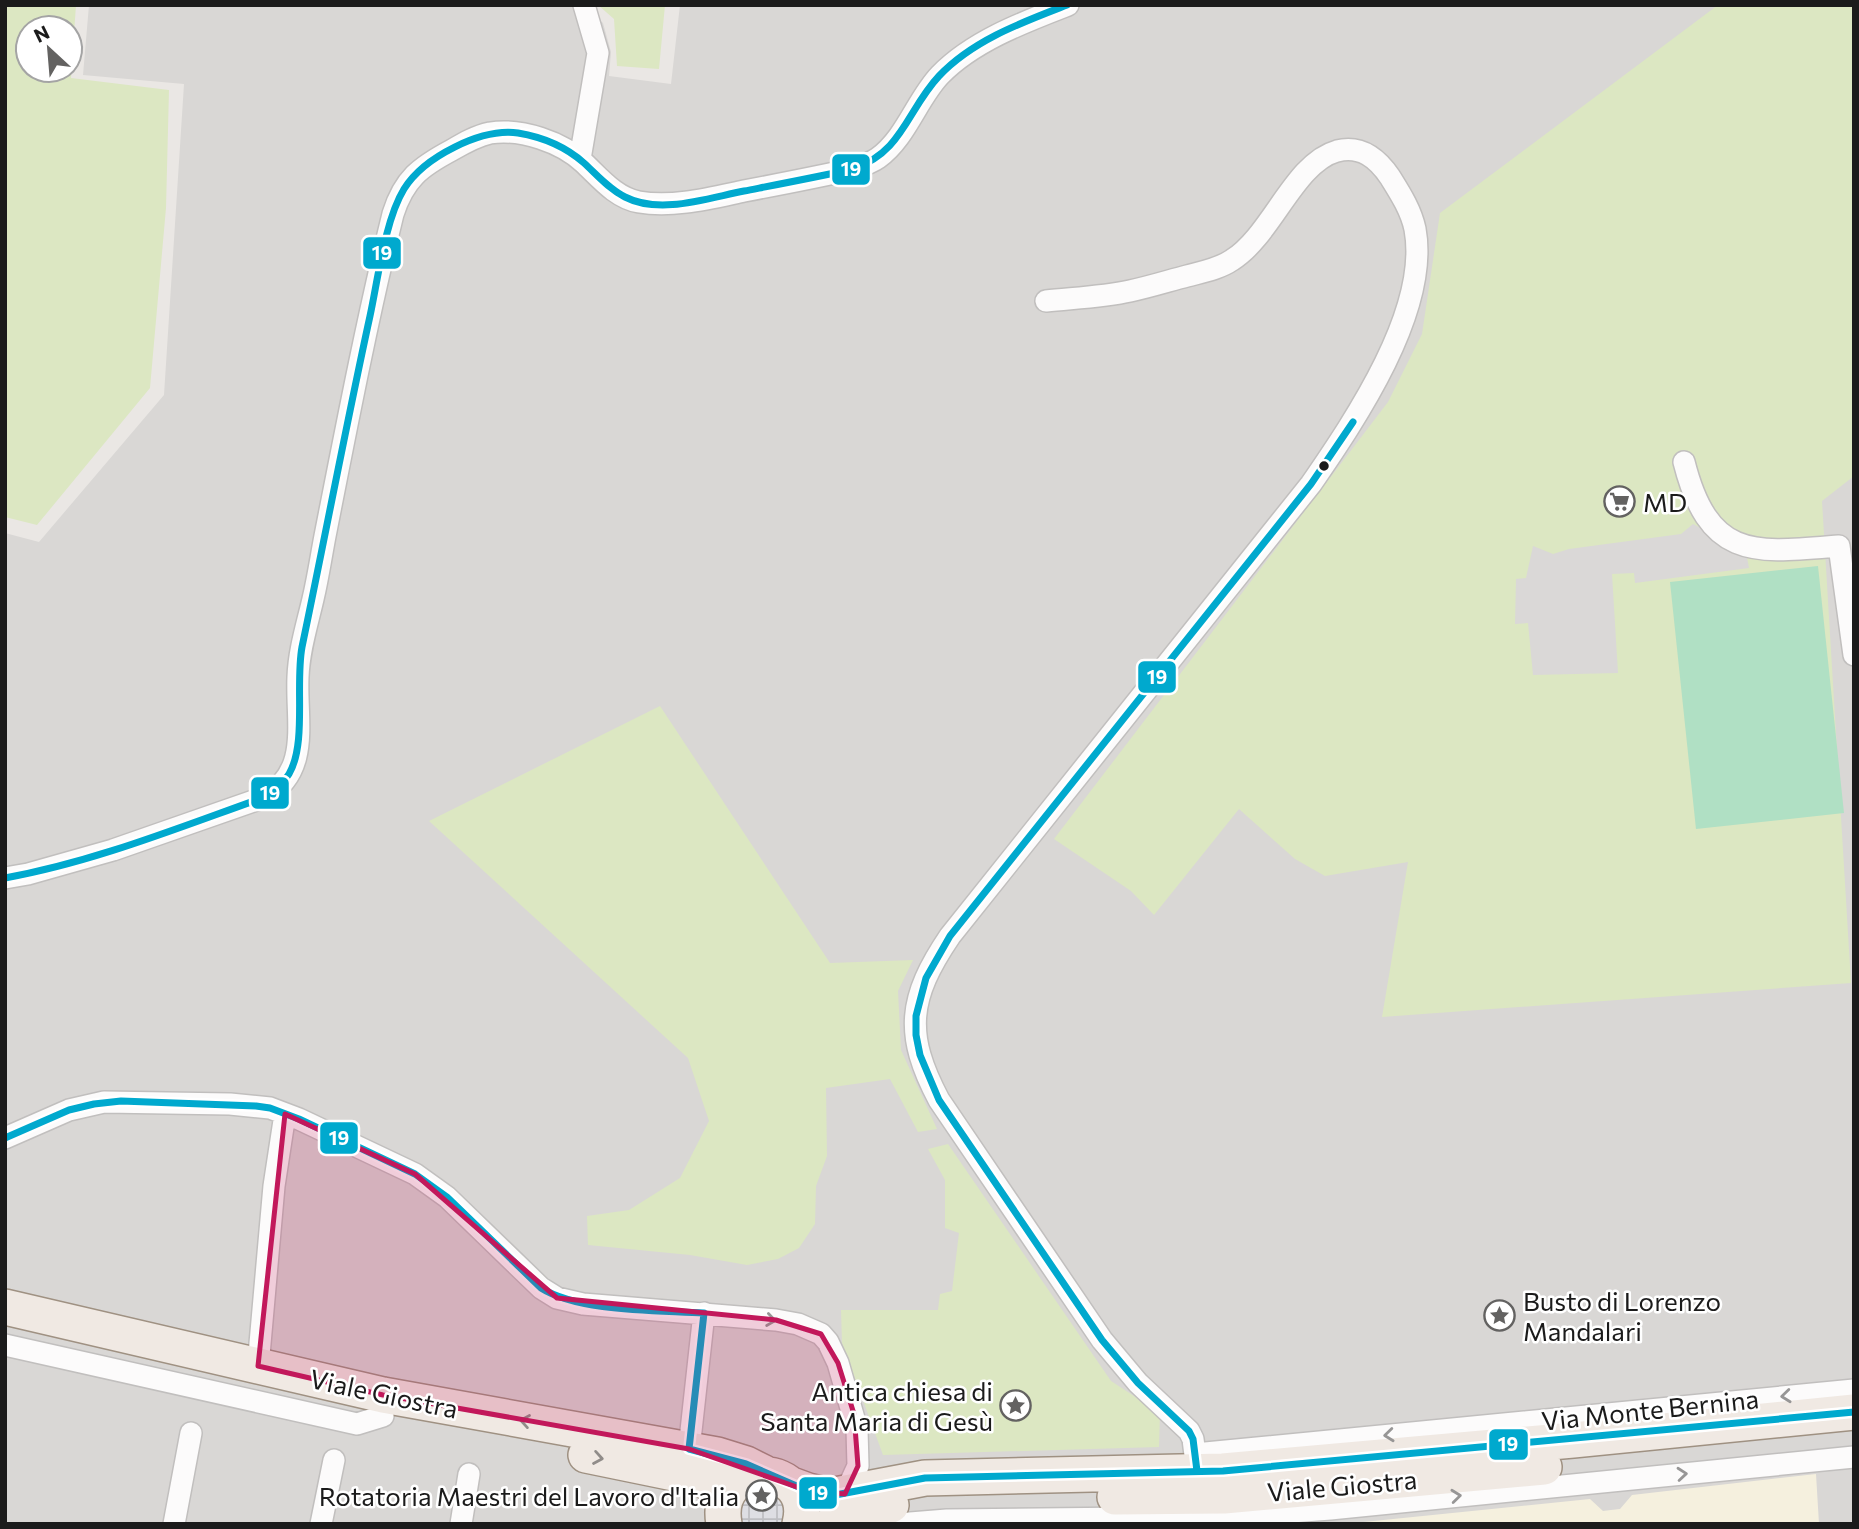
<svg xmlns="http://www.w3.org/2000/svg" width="1859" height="1529" font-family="Commissioner,sans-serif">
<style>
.residential{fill:#d9d7d5}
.education{fill:#f5f0de}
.grass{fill:#dce7c2;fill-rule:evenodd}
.pitch{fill:#b0e0c4}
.parking{fill:#dad8d7}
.plaza{fill:url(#plaza-grid)}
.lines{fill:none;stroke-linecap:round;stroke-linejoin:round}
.minor-casing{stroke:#c1bfbe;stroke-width:24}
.primary-casing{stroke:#9f9182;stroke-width:38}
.minor{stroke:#fcfbfb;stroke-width:21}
.primary{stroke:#f0e9e3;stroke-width:35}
.bus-1-casing{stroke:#fff;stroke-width:12}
.bus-1{stroke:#00a9ce;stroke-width:7}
.oneway{stroke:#979696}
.oneway2{stroke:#908c89}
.marked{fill:#c2185b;fill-opacity:0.2;stroke:#c2185b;stroke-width:5;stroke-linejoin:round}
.bus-dot{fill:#1b1b1b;stroke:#fff;stroke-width:2.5}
.labels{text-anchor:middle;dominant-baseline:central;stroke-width:5;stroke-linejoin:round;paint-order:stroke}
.poi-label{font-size:26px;fill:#1b1b1b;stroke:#fff;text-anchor:start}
.street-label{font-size:26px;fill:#1b1b1b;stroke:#fff}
.line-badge{stroke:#fff;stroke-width:2.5}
.badge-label{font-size:19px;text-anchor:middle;font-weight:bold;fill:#fff}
</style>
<defs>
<pattern id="plaza-grid" width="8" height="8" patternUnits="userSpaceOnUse" patternTransform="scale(1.75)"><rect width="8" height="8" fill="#dedee3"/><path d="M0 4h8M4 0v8" fill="none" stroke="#bebec2"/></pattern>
</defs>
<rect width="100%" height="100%" fill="#eae7e4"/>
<!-- residential -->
<path class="residential" d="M89,5H582L603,23L611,52L609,76L671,84L680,5H1854V1524H5V533L39,542L164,395L184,84L83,75Z"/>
<!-- education -->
<path class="education" d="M1816,1474L1819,1524H1344L1590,1499L1603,1511L1611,1510L1620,1509L1632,1495Z"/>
<!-- grass -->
<path class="grass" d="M5,5H76L71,78L169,90L166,208L150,388L37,525L5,517ZM70,28V70H28V28Z
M598,5H665L659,69L617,66L614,19Z
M1718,5H1854V476L1822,501L1851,983L1382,1017L1408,862L1325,876L1295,859L1239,809L1154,915L1131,891L1054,839L1388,402L1422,334L1440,213Z
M660,706L830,963L913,960L898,991L901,1050L937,1129L918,1132L890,1079L826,1088L827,1156L816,1186L815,1224L799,1248L778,1259L747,1265L690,1255L588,1245L587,1216L629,1210L680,1178L709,1121L688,1058L429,821Z
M948,1144L1111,1381L1160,1413L1159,1447L883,1455L842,1343L841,1310H938L940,1294L952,1291L959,1233L945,1228V1180L928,1149Z"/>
<!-- pitch -->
<path class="pitch" d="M1818,566L1844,813L1696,829L1670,582Z"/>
<!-- parking -->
<path class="parking" d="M1693,524L1746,552L1749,568L1635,583L1634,573L1612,574L1618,673L1533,675L1528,623L1515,624L1516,579L1526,578L1533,546L1553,554L1569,549L1681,534Z"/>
<!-- plaza -->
<path class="plaza" d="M746,1464L811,1524H713Z"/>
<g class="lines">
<defs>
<path id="minor" d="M580,159L598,53L584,5
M1046,301C1074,298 1103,297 1130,291C1149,287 1168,281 1187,276C1202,272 1219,269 1232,260C1272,235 1294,163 1337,151C1361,145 1377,158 1390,177C1400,193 1411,210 1415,229C1430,310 1355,420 1311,484L950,936C908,998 904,1034 939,1100L1102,1340L1138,1383L1189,1431L1193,1439L1197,1471
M1684,462C1709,561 1755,553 1839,546L1854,655
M5,878L28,874L113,850L265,797C311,771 296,722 298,677C299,650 307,625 313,599C318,578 321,557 325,536C346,429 367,320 393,214C404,179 420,167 452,150C464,143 476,136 490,133C521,128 562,142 584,163C600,178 616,198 639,202C673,208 711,198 744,191C781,184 817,177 853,169C862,166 871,163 878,158C906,138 917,99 940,75C973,41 1024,22 1068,5
M5,1138L69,1110L104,1102L230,1104L270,1108L299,1119L415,1174L447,1197L541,1288L557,1298L583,1304L776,1320L798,1324L821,1334L828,1342L838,1363L857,1429L858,1466L845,1494
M5,1345L357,1424L383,1416
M258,1366L274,1186L285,1114
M689,1449L704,1313
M1195,1454L1854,1390
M174,1524L191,1433
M321,1524L334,1460
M461,1524L469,1474
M898,1524L947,1520L1226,1517L1330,1509L1854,1457"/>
<path id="primary" d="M5,1307L383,1395L717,1455L746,1464L764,1473
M586,1455L703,1479L727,1495
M789,1484L808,1491L830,1496L925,1478L1223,1471L1573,1440L1854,1412
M1115,1497L1224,1496L1544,1467
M724,1524C712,1455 816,1461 800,1524
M832,1524L891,1505"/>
</defs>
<!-- minor casing -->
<use href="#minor" class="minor-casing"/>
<!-- primary casing -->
<use href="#primary" class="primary-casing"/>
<!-- minor -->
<use href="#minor" class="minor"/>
<!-- primary -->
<use href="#primary" class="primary"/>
<defs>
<path id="bus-1" d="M5,878C94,862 180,827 265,797C274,790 283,784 289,774C307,743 295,684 302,647C325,537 346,426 370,316C378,279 385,220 404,189C424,157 481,128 518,133C542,137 566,147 584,163C597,175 609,189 625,197C660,215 708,198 744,191C780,184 817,177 853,169C903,152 907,110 939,76C973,40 1023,22 1067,5
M5,1138L69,1110L94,1104L121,1101L256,1106L270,1108L299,1119L415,1174L447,1197L541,1288C579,1312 657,1310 704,1313L689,1449L746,1464L808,1491L830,1496L925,1478L1223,1471L1854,1412
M1197,1471L1193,1439L1189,1431L1138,1383L1102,1340L939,1100L920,1055L916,1035V1016L926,978L950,936L1311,484L1353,422"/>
</defs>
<!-- bus-1 casing -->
<use href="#bus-1" class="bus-1-casing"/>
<!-- bus-1 -->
<use href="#bus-1" class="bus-1"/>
</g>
<!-- one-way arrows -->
<defs><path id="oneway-chevron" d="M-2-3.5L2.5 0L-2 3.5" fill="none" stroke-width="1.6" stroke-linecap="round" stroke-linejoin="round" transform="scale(1.75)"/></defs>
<g class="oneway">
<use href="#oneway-chevron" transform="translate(771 1320) rotate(8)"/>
<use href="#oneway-chevron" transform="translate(1786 1396) rotate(174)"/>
<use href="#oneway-chevron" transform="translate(1389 1435) rotate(174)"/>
<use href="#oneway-chevron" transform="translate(1682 1474) rotate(-5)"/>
<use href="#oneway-chevron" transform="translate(1456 1496) rotate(-6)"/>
</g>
<g class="oneway2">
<use href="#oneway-chevron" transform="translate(525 1421) rotate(-170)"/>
<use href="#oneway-chevron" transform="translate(598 1458) rotate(10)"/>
</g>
<!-- marked area -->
<path class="marked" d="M285,1114L415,1174L557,1298L776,1320L821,1334L838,1363L854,1414L858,1466L845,1494L808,1491L689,1449L383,1395L258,1366Z"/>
<!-- icons -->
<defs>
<symbol id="supermarket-ring" viewBox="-11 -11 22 22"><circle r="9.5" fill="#fff" stroke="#636261" stroke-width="1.5"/><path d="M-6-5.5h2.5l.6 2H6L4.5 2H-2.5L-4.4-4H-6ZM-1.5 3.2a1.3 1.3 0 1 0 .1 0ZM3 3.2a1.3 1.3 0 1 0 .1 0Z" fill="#636261"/></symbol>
<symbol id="sight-ring" viewBox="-11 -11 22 22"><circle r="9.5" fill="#fff" stroke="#636261" stroke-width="1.5"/><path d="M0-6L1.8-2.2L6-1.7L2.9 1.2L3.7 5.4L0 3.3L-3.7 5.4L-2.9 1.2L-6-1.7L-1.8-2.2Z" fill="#636261"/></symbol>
</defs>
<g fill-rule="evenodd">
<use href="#supermarket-ring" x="1602" y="484" width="35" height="35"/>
<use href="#sight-ring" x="1482" y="1298" width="35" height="35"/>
<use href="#sight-ring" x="998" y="1388" width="35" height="35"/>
<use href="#sight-ring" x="744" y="1478" width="35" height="35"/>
</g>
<!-- markers -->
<circle class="bus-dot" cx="1324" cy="466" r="6"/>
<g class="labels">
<!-- poi labels -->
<g class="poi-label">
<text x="1643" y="501">MD</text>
<text x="1523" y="1300">Busto di Lorenzo<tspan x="1523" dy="30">Mandalari</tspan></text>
<text x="993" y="1390" text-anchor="end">Antica chiesa di<tspan x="993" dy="30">Santa Maria di Gesù</tspan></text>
<text x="739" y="1495" text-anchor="end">Rotatoria Maestri del Lavoro d'Italia</text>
</g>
<!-- street labels -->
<g class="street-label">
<text transform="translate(384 1393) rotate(12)">Viale Giostra</text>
<text transform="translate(1650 1409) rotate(-6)">Via Monte Bernina</text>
<text transform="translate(1342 1485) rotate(-5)">Viale Giostra</text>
</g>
</g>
<g class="line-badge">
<rect x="831" y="153" width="40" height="33" rx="7" fill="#00a9ce"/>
<rect x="362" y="236" width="40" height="34" rx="7" fill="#00a9ce"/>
<rect x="1137" y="660" width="40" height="34" rx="7" fill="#00a9ce"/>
<rect x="250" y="776" width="40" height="34" rx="7" fill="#00a9ce"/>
<rect x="319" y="1121" width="40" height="34" rx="7" fill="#00a9ce"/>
<rect x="1488" y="1428" width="41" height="33" rx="7" fill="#00a9ce"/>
<rect x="798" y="1476" width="40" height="34" rx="7" fill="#00a9ce"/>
</g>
<g class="badge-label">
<text x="851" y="176">19</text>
<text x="382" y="260">19</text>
<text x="1157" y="684">19</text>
<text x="270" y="800">19</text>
<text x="339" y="1145">19</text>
<text x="1508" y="1451">19</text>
<text x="818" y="1500">19</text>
</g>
<!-- border -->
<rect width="1859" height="1529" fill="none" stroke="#1b1b1b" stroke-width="14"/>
<!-- north arrow -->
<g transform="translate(49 49) rotate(334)"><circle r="33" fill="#ffffff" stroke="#a4a4a4" stroke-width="2"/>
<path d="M0-5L12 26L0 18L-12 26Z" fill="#636261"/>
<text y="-10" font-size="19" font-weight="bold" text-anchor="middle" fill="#1b1b1b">N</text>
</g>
</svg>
